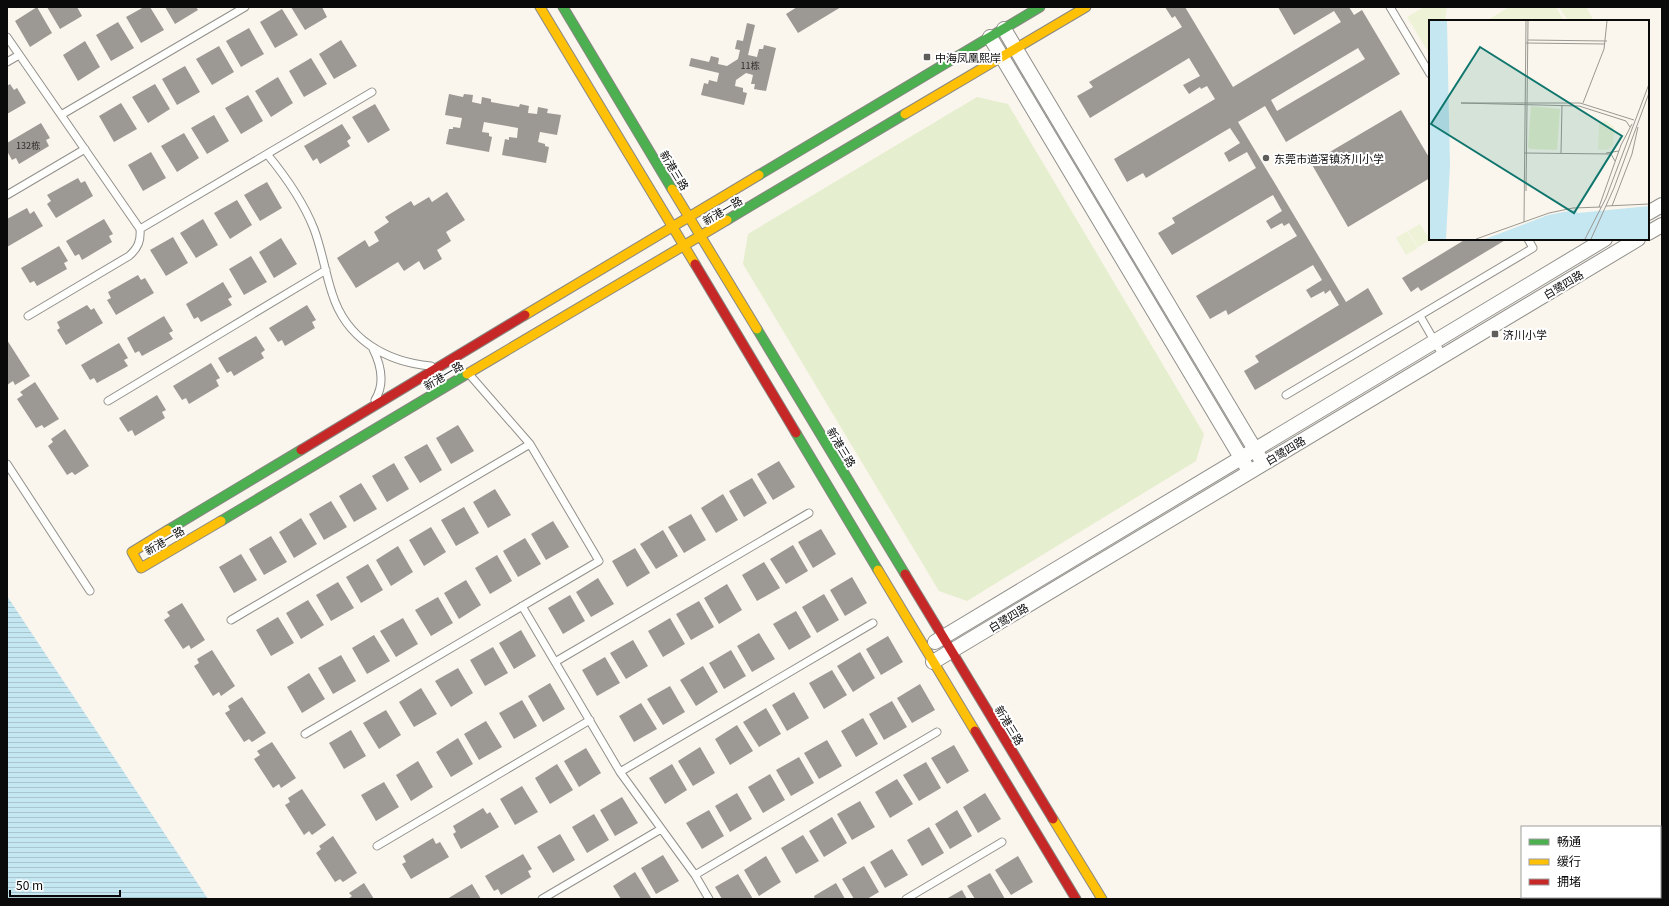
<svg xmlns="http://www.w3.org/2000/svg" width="1669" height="906" font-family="Georgia,'Noto Sans SC',serif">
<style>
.grass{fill:#e5eece}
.pitch{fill:#eef2d7}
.water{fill:url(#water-rules)}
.building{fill:#9c9894;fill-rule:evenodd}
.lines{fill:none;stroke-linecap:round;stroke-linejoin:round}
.lane-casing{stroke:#92908c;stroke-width:9}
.street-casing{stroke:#92908c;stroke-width:16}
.fast-casing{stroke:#898783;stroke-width:11}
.slow-casing{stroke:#898783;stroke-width:11}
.jam-casing{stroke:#898783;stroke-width:11}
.lane{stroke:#fefefc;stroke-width:7}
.street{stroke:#fefefc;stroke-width:14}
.fast{stroke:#4caf50;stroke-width:9}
.slow{stroke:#ffc107;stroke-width:9}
.jam{stroke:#c62828;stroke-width:9}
.poi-dot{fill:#5e5d59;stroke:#fff;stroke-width:1.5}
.labels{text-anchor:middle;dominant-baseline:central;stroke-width:4;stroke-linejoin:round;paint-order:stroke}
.number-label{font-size:9px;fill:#2e2e2c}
.poi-label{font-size:11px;fill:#0a0a0a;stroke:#fff;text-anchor:start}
.street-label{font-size:11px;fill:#0a0a0a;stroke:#fff}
.inset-road{fill:none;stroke:#9a9892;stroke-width:1}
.view{fill:#0f766e;fill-opacity:0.15;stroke:#0f766e;stroke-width:2}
.inset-edge{fill:none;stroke:#0a0a0a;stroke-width:2}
</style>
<defs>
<pattern id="water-rules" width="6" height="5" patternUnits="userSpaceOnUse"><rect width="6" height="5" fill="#c5e7f2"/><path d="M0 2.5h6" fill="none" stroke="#a8c5ce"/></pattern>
</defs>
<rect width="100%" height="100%" fill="#faf6ed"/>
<!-- grass -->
<path class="grass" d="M977,97L1008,104L1204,434L1196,461L967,601L939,591L743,264L748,234Z"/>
<!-- pitch -->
<path class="pitch" d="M1424,7H1447L1445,21H1430V55L1407,17Z
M1509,7H1556L1564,21H1486Z
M1559,7H1586L1594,21H1568Z
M1420,224L1430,240L1418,247L1408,231Z
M1407,231L1418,248L1406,255L1396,238Z"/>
<!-- water -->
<path class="water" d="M7,596L208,899H7Z"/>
<!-- building -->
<path class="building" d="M37,7L52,33L30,47L15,21Z
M47,7H77L82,16L60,29Z
M144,7H150L164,30L141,43L126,17Z
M165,7H196L198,10L175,24Z
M291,7H322L327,17L305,30Z
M797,7H841L798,33L786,14Z
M1165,7H1185L1233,87L1341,22L1334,11L1294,35L1278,7H1349L1354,15L1362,10L1400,74L1286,142L1265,106L1238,122L1346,302L1368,288L1383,314L1255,390L1244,371L1259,362L1255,356L1339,305L1330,290L1325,294L1324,291L1311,298L1306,290L1322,280L1313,265L1228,315L1226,310L1210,319L1196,296L1297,236L1289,223L1284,226L1282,223L1271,229L1266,221L1282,211L1273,195L1172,255L1158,233L1175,223L1172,218L1256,168L1247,152L1229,162L1224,153L1240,143L1230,128L1146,178L1143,173L1127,182L1114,159L1215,99L1207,86L1201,89L1200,87L1189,94L1183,85L1200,76L1189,58L1090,118L1077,96L1093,87L1089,82L1182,27L1175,16L1172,18ZM1358,48L1365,59L1277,111L1271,100Z
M282,9L298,35L275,48L260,22Z
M118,22L134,48L111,61L96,35Z
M747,23L755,25L748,55L757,57L759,49H763L764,45L776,48L766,91L754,89L755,84H751L753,75L746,73L736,80L735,86L743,88V92L747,93L744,105L701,95L704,83L708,84L709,80L717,82L719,73L689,66L691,58L709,62L711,56L719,58L718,64L727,66L738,59L740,50L735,49L737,40L743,41Z
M249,28L264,54L241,67L226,41Z
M341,40L357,66L334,79L319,54Z
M85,41L100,67L78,81L63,55Z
M219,46L234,72L212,85L196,59Z
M311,58L327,84L304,97L289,71Z
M185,66L200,92L177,105L162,79Z
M278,77L293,103L271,117L255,91Z
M10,84L14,90L17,88L26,103L7,114V86Z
M155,84L170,109L148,123L132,97Z
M449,94L463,97L464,94L473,95L472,102L481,104L482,97L491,99V102L519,107L520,104L529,106L528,113L537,114L538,107L548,109L547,113L561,115L557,135L540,132L538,142L545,144V146L549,147L546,163L502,155L505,139L509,140V137L517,138L518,128L484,122L482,132L489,133V136L492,137L489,152L446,144L449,129H453V127L460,128L462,118L445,115Z
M248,95L263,121L241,134L225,108Z
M121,103L137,129L114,142L99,116Z
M375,104L390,130L368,143L352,117Z
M1401,110L1430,159V178L1348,227L1311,163Z
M214,115L229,141L207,154L191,128Z
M41,123L50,138L46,140L49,146L19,164L16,158L12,160L7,151V143Z
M342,124L351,138L347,141L350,146L320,164L317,158L313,161L304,146Z
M184,133L199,158L177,172L161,146Z
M151,152L166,178L143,191L128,165Z
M78,178L81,183L85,181L93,196L56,218L47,204L51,201L47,195Z
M267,182L282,208L260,221L244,195Z
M447,192L465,220L446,232L451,241L437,250L442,259L424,270L419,261L404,271L398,262L356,288L337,258L365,240L369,247L379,241L374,232L389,222L385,217L411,201L414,206L429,197L432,202Z
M237,200L252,225L230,239L214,213Z
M27,208L30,214L34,211L43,226L7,247V219Z
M104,219L113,234L109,236L112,242L82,260L79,254L75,256L66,241Z
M203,219L218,245L196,258L180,233Z
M173,237L188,263L166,276L150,250Z
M281,238L297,264L274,278L259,252Z
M1466,239H1507L1421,291L1418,287L1411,292L1402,278Z
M59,246L68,261L64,263L67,269L37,286L34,281L30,283L21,268Z
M251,256L267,282L244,295L229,269Z
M138,275L141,280L145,278L154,293L116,315L107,300L111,298L108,292Z
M223,282L232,297L228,299L232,305L201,322L198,317L194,319L186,304Z
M87,305L91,310L94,308L103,323L66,345L57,330L60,328L57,322Z
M307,305L316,320L312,322L315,328L285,346L282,340L278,342L269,328Z
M164,316L173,331L169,333L173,339L142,356L139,351L135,353L127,338Z
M256,336L265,350L261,353L264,358L234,376L231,371L227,373L218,358Z
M7,340L30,376L15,385L13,381L7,385Z
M119,343L128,358L124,360L128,366L97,383L94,378L90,380L81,365Z
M211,363L220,378L216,380L219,386L189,404L186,398L182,400L173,386Z
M35,382L59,419L44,428L42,425L36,428L17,399L23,395L20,392Z
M157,395L166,410L162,412L165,418L135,436L132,430L128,432L119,418Z
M458,425L474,451L451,464L436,438Z
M65,429L89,466L75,475L72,472L67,475L48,446L53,442L51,439Z
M427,444L442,470L420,483L404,457Z
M779,461L795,487L773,500L757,474Z
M394,463L409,489L387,502L372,476Z
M752,478L767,503L744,517L729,491Z
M361,483L377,509L354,522L339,496Z
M495,489L511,515L488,528L473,502Z
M723,494L738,520L716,533L701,508Z
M331,501L347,527L324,540L309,514Z
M464,507L479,533L456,546L441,520Z
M691,514L706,540L684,553L668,527Z
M301,518L317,544L294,558L279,532Z
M553,521L569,547L546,560L531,534Z
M431,527L446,552L424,566L409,540Z
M821,529L836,554L813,568L798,542Z
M663,530L678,556L656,569L640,544Z
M271,536L287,562L264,575L249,549Z
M525,538L541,564L518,577L503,551Z
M793,545L808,571L786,584L770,559Z
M398,546L413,572L391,586L376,560Z
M635,548L650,573L627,587L612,561Z
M241,554L257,580L234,593L219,567Z
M497,555L512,581L490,594L475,568Z
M764,562L780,588L757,601L742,575Z
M368,564L383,590L361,603L346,577Z
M852,577L867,603L845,616L830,590Z
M598,578L614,604L591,617L576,592Z
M466,580L481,605L459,619L444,593Z
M338,582L354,608L331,621L316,595Z
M727,584L742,610L719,624L704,598Z
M824,594L839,620L817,633L802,607Z
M570,595L585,621L563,634L548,608Z
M438,597L453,623L431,636L415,610Z
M308,600L324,625L301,639L286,613Z
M699,601L714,627L691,640L676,614Z
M182,603L205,640L191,649L189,645L183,649L164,620L170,616L167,612Z
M796,611L811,637L789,650L773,624Z
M278,617L294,643L271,656L256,630Z
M403,618L418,644L396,657L380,631Z
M670,618L685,644L663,657L648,631Z
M521,630L536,656L514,669L499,643Z
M759,633L775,659L752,672L737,646Z
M374,635L390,661L367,674L352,648Z
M888,636L903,662L881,675L866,649Z
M633,640L648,666L626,679L610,653Z
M493,647L508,673L485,686L470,660Z
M212,650L235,686L221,696L219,692L213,696L194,666L199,663L197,659Z
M731,650L746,676L724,689L709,663Z
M860,652L875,678L853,692L837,666Z
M341,655L356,681L333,694L318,668Z
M605,657L620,683L597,696L582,670Z
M703,666L718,692L696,706L680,680Z
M458,668L473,693L451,707L435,681Z
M832,670L847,695L824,709L809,683Z
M309,673L325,699L302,713L287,687Z
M550,683L565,709L543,722L528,696Z
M920,684L935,710L912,723L897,698Z
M670,686L685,712L663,725L647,699Z
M421,688L437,714L414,727L399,702Z
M794,692L809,718L787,731L772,705Z
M242,697L266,733L252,742L249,739L244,742L225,713L230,710L228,706Z
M522,700L537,726L514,739L499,713Z
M892,701L907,727L884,740L869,714Z
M641,703L657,729L634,742L619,716Z
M766,708L781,734L759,747L743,722Z
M386,710L401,735L379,749L363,723Z
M863,718L878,744L856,757L841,731Z
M486,721L502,747L479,760L464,734Z
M737,725L753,751L730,765L715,739Z
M351,730L366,756L344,769L329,743Z
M458,738L473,764L451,777L436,752Z
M827,740L842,766L819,779L804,753Z
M272,742L296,778L281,788L279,784L273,788L254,759L260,755L257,751Z
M954,745L969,771L947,784L931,758Z
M700,747L715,773L693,786L678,761Z
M586,748L601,773L579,787L564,761Z
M799,757L814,783L791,796L776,770Z
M418,761L433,787L411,801L396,775Z
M926,762L941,788L919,801L903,775Z
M557,764L573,790L550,804L535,778Z
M672,764L687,790L665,804L649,778Z
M770,774L785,800L763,813L748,787Z
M897,779L913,804L890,818L875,792Z
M384,782L399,807L376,821L361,795Z
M522,786L538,812L515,825L500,799Z
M302,789L326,825L312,835L309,831L304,835L285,805L290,802L288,798Z
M737,793L752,819L730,832L715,806Z
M985,793L1001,819L978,833L963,807Z
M622,797L638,823L615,836L600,810Z
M860,801L875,827L852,840L837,814Z
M483,808L487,814L490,812L499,827L461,849L453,834L456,832L453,826Z
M709,810L724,836L702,849L686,823Z
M957,810L972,836L950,849L935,824Z
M594,814L609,840L587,853L572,827Z
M832,817L847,843L824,857L809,831Z
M929,827L944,853L922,866L907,840Z
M560,834L575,860L553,873L537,847Z
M803,835L819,861L796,874L781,848Z
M333,836L357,873L343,882L340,879L335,882L316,853L321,849L319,846Z
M433,838L436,844L440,842L449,857L411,879L402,864L406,862L403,856Z
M892,849L908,875L885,888L870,862Z
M523,854L532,869L528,871L531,877L501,895L498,889L494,891L485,876Z
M663,855L679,881L656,894L641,868Z
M766,856L781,882L759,896L744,870Z
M1018,856L1033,882L1011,895L995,870Z
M864,866L879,892L867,899H854L842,879Z
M635,872L651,898L621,899L613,886Z
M990,873L1005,899H975L967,886Z
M738,874L753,899H722L715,887Z
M364,883L374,899H348L352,896L349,893Z
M836,883L845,899H815L814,896Z
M472,884L481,899H447Z
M962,890L967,899H946Z"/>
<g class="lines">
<defs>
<path id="lane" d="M1390,7L1430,74
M7,37L140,229L372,92
M7,62L19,55
M61,115L245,7
M267,154C286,177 303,201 314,229C322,250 325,272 332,293C346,339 386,362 431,366
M7,195L85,149
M28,316L129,256C138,248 141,241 140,229
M1420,316L1443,356
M373,349C381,365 385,384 375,400
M1286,395L1533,248L1528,239
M108,401L326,270
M7,464L90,591
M522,606L620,772L695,875L709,899
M231,620L530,444
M555,662L809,513
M305,734L599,561L530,444L469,374
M620,772L873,623
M377,846L590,720
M695,875L937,732
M542,899L661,829
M906,899L1002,842"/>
<path id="street" d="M1004,29L1260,458
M990,37L1246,466
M1648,213L1662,205
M1648,233L1662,225
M935,642L1605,239
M933,662L1638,239
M1660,849L1662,848
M1605,899L1607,897"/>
<path id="fast" d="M563,7L672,189
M759,175L1040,7
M727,220L905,114
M757,329L905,574
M796,433L878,570
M221,521L467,374
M168,530L301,450"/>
<path id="slow" d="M540,7L695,264
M905,114L1086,7
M672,189L757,329
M525,315L759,175
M467,374L727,220
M168,530L132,552L141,568L221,521
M878,570L975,731
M1053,819L1102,899"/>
<path id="jam" d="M695,264L796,433
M301,450L525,315
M905,574L1053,819
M975,731L1076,899"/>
</defs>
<!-- lane casing -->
<use href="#lane" class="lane-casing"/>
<!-- street casing -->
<use href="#street" class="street-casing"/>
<!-- fast casing -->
<use href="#fast" class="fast-casing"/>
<!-- slow casing -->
<use href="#slow" class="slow-casing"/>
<!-- jam casing -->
<use href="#jam" class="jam-casing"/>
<!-- lane -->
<use href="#lane" class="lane"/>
<!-- street -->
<use href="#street" class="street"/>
<!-- fast -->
<use href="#fast" class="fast"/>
<!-- slow -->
<use href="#slow" class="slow"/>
<!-- jam -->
<use href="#jam" class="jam"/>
</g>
<!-- markers -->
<g class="poi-dot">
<rect x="923" y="53" width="8" height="8" rx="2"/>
<circle cx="1266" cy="158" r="4"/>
<rect x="1491" y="330" width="8" height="8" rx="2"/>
</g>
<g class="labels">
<!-- number labels -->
<g class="number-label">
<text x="750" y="65">11栋</text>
<text x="28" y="145">132栋</text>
</g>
<!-- poi labels -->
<g class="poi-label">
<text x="935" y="57">中海凤凰熙岸</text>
<text x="1274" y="158">东莞市道滘镇济川小学</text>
<text x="1503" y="334">济川小学</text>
</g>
<!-- street labels -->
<g class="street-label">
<text transform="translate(675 170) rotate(59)">新港三路</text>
<text transform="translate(722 210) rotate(-31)">新港一路</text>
<text transform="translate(1563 284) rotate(-31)">白鹭四路</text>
<text transform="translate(443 375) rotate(-31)">新港一路</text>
<text transform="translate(842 447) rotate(59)">新港三路</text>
<text transform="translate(1285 450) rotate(-31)">白鹭四路</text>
<text transform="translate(164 540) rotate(-31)">新港一路</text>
<text transform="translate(1008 617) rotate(-31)">白鹭四路</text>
<text transform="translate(1010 725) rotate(59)">新港三路</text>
</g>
</g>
<!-- overview -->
<g transform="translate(1429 20)">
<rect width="220" height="220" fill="#faf6ed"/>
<path d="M102,86L131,89L128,130L101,129L99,127Z" fill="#e5eece"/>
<path d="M177,101L185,107L184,125L178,130L169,129L170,103Z" fill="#eef2d7"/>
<path d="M0,1H18L21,146L17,219H0ZM220,186V219H56L119,195L145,190L149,193Z" fill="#c5e7f2"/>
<path class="inset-road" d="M99,20L178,21M97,23L176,24M32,83H151L205,100M32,83L150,86L197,101L201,107M154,83L175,29L178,1M95,133L182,134L186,141M132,133L133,85M177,133L190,131M97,171L99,1M177,186L220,184M183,186L203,134L209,107M170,187L192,125L203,104M95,202L97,1M47,219L120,193L144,188L172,187M156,219L177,178L220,64M162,219L185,168L220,73"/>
<path class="view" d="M51,27L193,116L145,193L2,104Z"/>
<rect width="220" height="220" class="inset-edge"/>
</g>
<!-- border -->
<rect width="1669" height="906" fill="none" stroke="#0a0a0a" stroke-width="16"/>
<!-- legend -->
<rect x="1521" y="826" width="140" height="72" fill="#ffffff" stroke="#9d9d9d"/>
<rect x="1529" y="839" width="20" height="6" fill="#4caf50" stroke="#9d9d9d"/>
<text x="1557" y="846" font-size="12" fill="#0a0a0a">畅通</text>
<rect x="1529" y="859" width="20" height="6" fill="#ffc107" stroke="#9d9d9d"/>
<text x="1557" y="866" font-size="12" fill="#0a0a0a">缓行</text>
<rect x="1529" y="879" width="20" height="6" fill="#c62828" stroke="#9d9d9d"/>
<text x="1557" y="886" font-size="12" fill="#0a0a0a">拥堵</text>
<!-- scale -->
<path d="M10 890v6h110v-6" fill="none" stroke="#0a0a0a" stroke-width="2"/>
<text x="16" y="890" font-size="12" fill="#0a0a0a" stroke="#ffffff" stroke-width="3" paint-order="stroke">50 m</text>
</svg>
